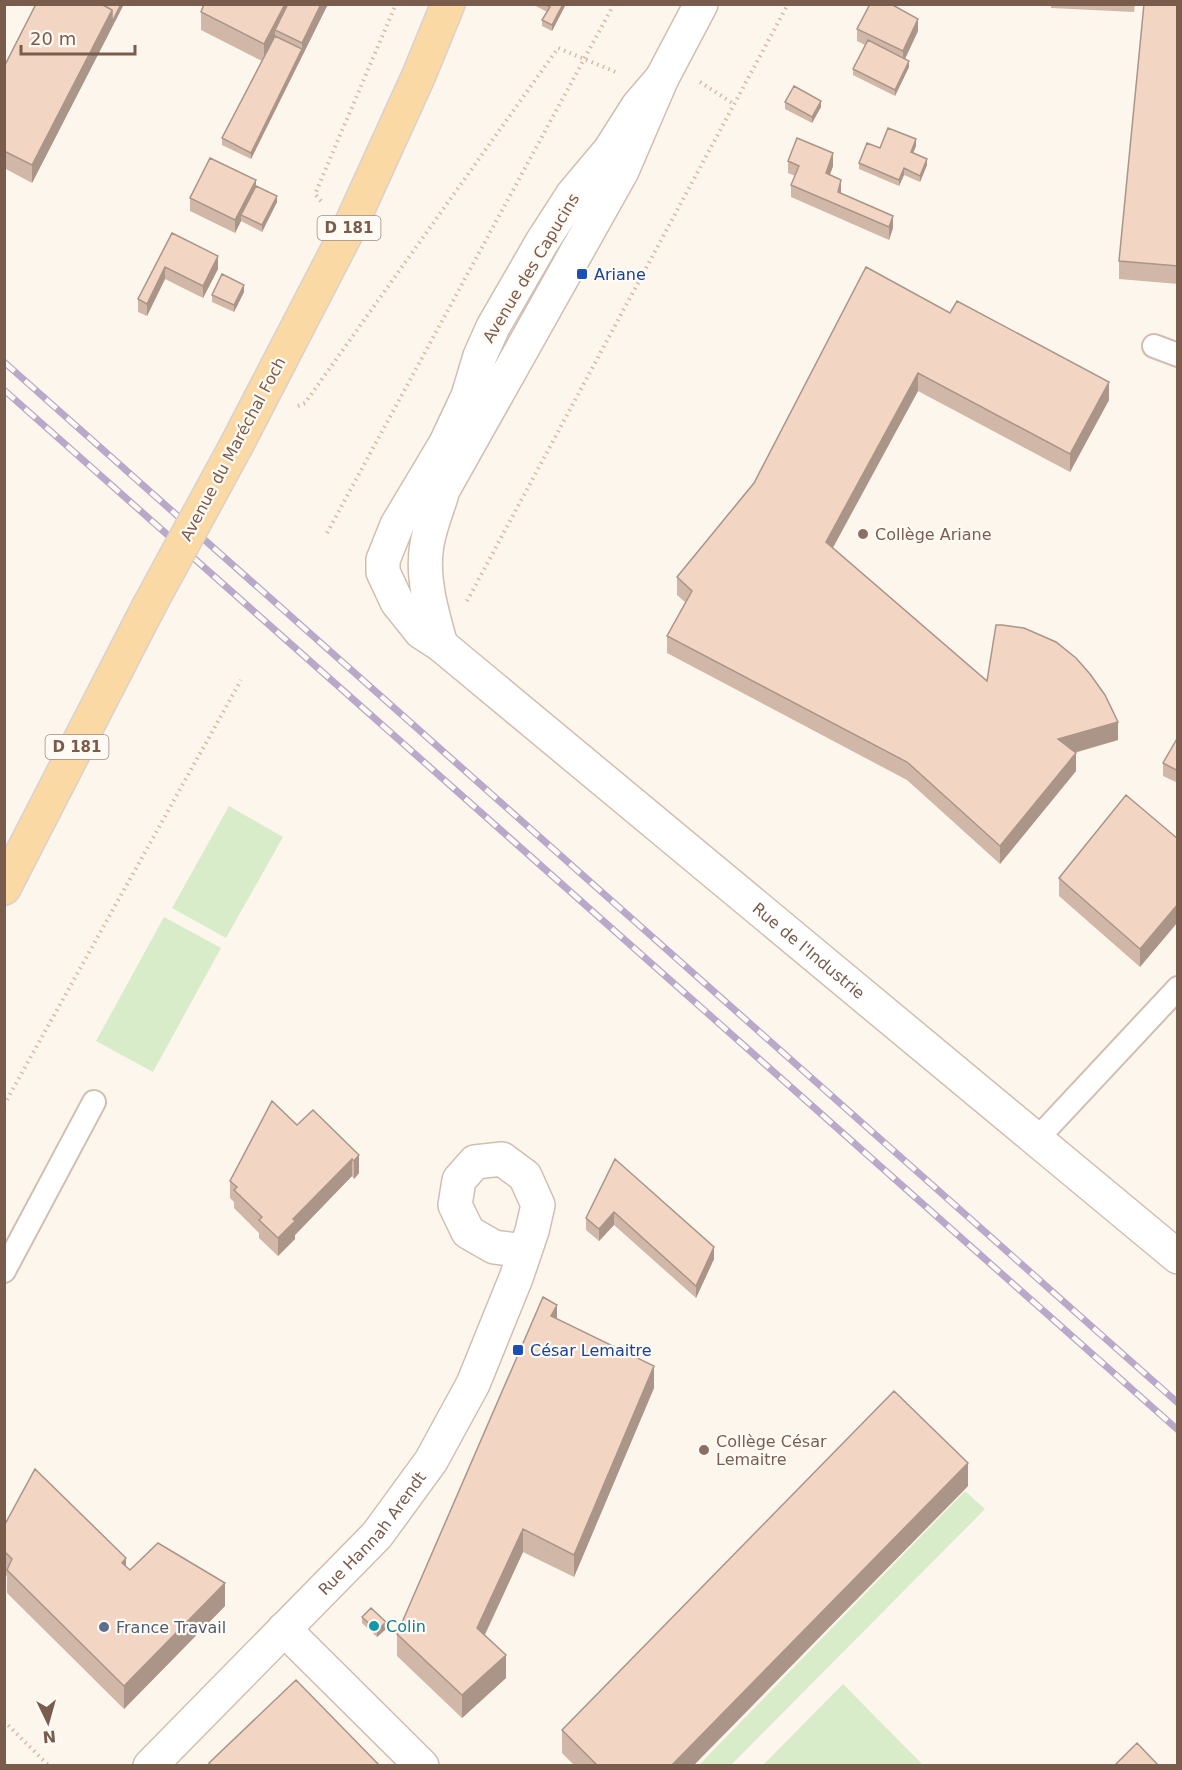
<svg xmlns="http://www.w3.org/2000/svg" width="1182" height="1770" font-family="'DejaVu Sans',sans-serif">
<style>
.green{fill:#d8ecc9}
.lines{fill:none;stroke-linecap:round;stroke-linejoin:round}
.lane-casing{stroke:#d1beb0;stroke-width:26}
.street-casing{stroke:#d1beb0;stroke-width:36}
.primary-casing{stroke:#dad1cd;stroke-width:36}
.path{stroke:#d9b8a5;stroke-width:4;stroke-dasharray:1.5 4.5;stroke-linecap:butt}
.lane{stroke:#fff;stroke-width:22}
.street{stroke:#fff;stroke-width:33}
.primary{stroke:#fbd9a5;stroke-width:33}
.rail-casing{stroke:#b9a8c9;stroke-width:7}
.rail{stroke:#fffaf3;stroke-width:4.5;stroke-dasharray:14;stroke-linecap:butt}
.primary-bridge-casing{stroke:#dad1cd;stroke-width:36;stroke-linecap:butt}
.primary-bridge{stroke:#fbd9a5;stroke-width:33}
.wall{fill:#d1b7a8}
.shaded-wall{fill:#aa9588}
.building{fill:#f3d5c3;stroke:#aa9588;stroke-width:1.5}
.transit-dot{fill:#1a4fb4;stroke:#fffaf3;stroke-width:2}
.education-dot{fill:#8d6e63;stroke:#fffaf3;stroke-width:2}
.culture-dot{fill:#0f9aa8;stroke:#fffaf3;stroke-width:2}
.service-dot{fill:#5c6f8a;stroke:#fffaf3;stroke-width:2}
.labels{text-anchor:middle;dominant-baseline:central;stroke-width:4.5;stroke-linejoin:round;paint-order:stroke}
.shield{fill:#fffaf3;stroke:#a28b7f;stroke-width:1.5}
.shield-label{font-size:15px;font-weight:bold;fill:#7a5c4d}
.street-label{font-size:16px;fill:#7a5c4d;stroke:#fffaf3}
.transit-label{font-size:16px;fill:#164399;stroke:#fffaf3;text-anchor:start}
.education-label{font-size:16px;fill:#785e54;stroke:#fffaf3;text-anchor:start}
.culture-label{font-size:16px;fill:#0d838f;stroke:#fffaf3;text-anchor:start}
.service-label{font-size:16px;fill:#4e5e75;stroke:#fffaf3;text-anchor:start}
</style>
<rect width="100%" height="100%" fill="#fdf6ec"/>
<!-- green -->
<path class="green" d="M229,806L283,837L226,938L172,908Z
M164,917L221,948L153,1072L96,1041Z
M965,1491L985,1509L731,1765H699Z
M843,1684L923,1765H763Z"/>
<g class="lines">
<defs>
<path id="lane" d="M1154,346L1178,355
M1036,1140L1178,988
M4,1271L94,1102"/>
<g id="street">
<path id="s1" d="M662,78L638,106L610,150L573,194L542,242L493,327L480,356L468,396L446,443L397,525L383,560V572L397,602L421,632L441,645L1178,1257"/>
<path d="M441,645C432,613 421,577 427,544C430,526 438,508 443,490L622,171L662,78L701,4"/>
<path d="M284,1629L422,1766"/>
<path id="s2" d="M150,1766L377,1535L431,1461L473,1384L516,1278L532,1231L538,1205L525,1176L502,1159L475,1162L459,1180L455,1205L468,1232L494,1247L525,1251"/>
</g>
<path id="primary" d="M236,446L353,220L419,75L448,4
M4,888L149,606"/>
</defs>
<!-- lane casing -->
<use href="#lane" class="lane-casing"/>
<!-- street casing -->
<use href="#street" class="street-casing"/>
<!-- primary casing -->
<use href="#primary" class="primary-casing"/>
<!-- path -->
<path class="path" d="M700,82L734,104
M321,201L315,194L396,4
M298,406L305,403L558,48L618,73
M327,533L614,4
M467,601L788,4
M4,1105L241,680
M4,1721L49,1766"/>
<!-- lane -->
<use href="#lane" class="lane"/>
<!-- street -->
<use href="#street" class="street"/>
<!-- primary -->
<use href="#primary" class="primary"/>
<defs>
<path id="rail" d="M4,362L1178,1403
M4,390L1178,1430"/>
</defs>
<!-- rail casing -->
<use href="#rail" class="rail-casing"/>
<!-- rail -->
<use href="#rail" class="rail"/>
<defs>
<path id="primary-bridge" d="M149,606L236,446"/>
</defs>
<!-- primary-bridge casing -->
<use href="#primary-bridge" class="primary-bridge-casing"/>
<!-- primary-bridge -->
<use href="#primary-bridge" class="primary-bridge"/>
</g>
<!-- wall -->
<path class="wall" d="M36,4H124L32,183L4,168V67Z
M328,4L251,159L222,145V138L262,61L201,30V12Z
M532,4H566L552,31L542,26V20L547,12Z
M1051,4H1135L1134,12L1051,8Z
M1178,4V284L1119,279V261Z
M857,29L918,31L905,59L909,67L895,96L853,75V69L865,45L857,41Z
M785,102L821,107L812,123L785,109Z
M916,146L913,153L927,165L920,182L904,175L899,186L859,169V163L880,148Z
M788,161L833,166L830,175L841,193L893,228L889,240L791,197V185L795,176L788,173Z
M256,186L277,202L262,232L241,221L235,233L190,211V198Z
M172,233L218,269L203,298L165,279L147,316L138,312V299Z
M866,267L1109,400L1070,472L918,391L833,548L987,681L1118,740L1075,753L1076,771L1000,864L907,780L667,653V636L685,602L677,595V577L754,483Z
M244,292L234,312L212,302V295Z
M1178,737V783L1163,776V763Z
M1178,839L1140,967L1059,896V878Z
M297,1125L359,1155V1173L354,1179L352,1176L295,1235V1239L278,1256L259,1238V1233L234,1208V1202L230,1198V1181Z
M615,1159L714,1259L696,1298L614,1225L599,1241L586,1230V1218Z
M557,1319L654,1388L574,1577L523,1552L485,1635L506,1678L462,1718L397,1656V1634Z
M968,1486L693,1766H575L562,1753V1730Z
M4,1526L126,1567L130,1570L225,1606L124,1709L7,1593V1576L4,1573Z
M362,1617L386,1629L377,1637L362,1623Z"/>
<!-- shaded-wall -->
<path class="shaded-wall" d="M121,4H124L32,183V165L112,10Z
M285,4H294L275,30V42L264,62V44Z
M321,4H328L251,159V153L302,49V43Z
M563,4H566L552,31V25Z
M918,19V31L903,63V51Z
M909,61V67L895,96V90Z
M821,101V107L812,123V117Z
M916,139V146L911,158V152Z
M833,153V166L826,185V173Z
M927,159V165L920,182V176Z
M904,168V175L899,186V180Z
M256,180V193L241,215V221L235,233V220Z
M841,180V192L838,204V192Z
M277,196V202L262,232V225Z
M893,216V228L889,240V227Z
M218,256V269L203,298V286Z
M165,267V279L147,316V304Z
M244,285V292L234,312V305Z
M918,373V391L826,560V542Z
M1109,382V400L1070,472V454Z
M1118,722V740L1058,757V739Z
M1076,753V771L1000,864V846Z
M1178,904V922L1140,967V949Z
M359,1155V1173L354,1179V1161Z
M352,1159V1176L295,1235V1239L278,1256V1238L293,1219Z
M614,1212V1225L599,1241V1229Z
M714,1247V1259L696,1298V1286Z
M557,1305V1327L551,1316Z
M654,1366V1388L574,1577V1555Z
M968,1463V1486L693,1766H671Z
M523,1529V1552L477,1651V1628Z
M126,1558V1581L122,1563Z
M225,1583V1606L124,1709V1686Z
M386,1622V1629L377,1637V1631Z
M506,1655V1678L462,1718V1695Z"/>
<!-- building -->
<path class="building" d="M36,4H101L112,10L32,165L4,151V67Z
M101,4H121L112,22V10Z
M204,4H285L264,44L201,12Z
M288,4H321L302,43L275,30Z
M544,4H563L552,25L542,20L550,7Z
M870,4H891L918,19L903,51L857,29Z
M1144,4H1178V266L1119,261Z
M275,36L302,49L251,153L222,138Z
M868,40L909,61L895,90L853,69Z
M794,86L821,101L812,117L785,102Z
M888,128L916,139L911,152L927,159L920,176L904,168L899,180L859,163L867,143L880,148Z
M797,138L833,153L826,173L841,180L838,192L893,216L889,227L791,185L799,166L788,161Z
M210,158L256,180L235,220L190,198Z
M256,186L277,196L262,225L241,215Z
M172,233L218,256L203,286L165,267L147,304L138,299Z
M866,267L950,313L957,301L1109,382L1070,454L918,373L826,542L987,681L996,625H1002L1024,628L1056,642L1076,658L1090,674L1105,695L1118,722L1058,739L1076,753L1000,846L907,762L667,636L692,591L677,577L754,483Z
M222,274L244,285L234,305L212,295Z
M1178,737V771L1163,763Z
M1126,795L1178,839V904L1140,949L1059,878Z
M272,1101L297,1125L313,1110L359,1155L354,1161L352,1159L293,1219L295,1221L278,1238L259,1220L262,1217L234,1190L237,1187L230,1181Z
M615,1159L714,1247L696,1286L614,1212L599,1229L586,1218Z
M543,1297L557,1305L551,1316L654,1366L574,1555L523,1529L477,1628L506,1655L462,1695L397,1634Z
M894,1391L968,1463L671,1766H598L562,1730Z
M35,1469L126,1558L122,1563L130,1570L158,1543L225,1583L124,1686L7,1570L12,1559L4,1551V1526Z
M371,1608L386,1622L377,1631L362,1617Z
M296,1680L380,1766H212L209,1763Z
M1137,1743L1159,1766H1114Z"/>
<!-- markers -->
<g class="transit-dot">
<rect x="576" y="268" width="12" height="12" rx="3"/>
<rect x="512" y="1344" width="12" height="12" rx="3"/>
</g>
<g class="education-dot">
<circle cx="863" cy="534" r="6"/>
<circle cx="704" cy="1450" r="6"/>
</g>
<circle class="culture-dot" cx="374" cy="1626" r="6"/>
<circle class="service-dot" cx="104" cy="1627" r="6"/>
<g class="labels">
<!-- shield labels -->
<g class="shield">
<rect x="317.5" y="216" width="63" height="24" rx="4.5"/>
<rect x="45.5" y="735" width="63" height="24" rx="4.5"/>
</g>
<g class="shield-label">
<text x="349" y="228">D 181</text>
<text x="77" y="747">D 181</text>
</g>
<!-- street labels -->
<g class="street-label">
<text transform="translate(531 268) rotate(-59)">Avenue des Capucins</text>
<text transform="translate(233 449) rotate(-62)">Avenue du Maréchal Foch</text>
<text stroke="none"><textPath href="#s1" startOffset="1146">Rue de l'Industrie</textPath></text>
<text stroke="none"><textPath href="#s2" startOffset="322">Rue Hannah Arendt</textPath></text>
</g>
<!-- transit labels -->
<g class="transit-label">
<text x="594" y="274">Ariane</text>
<text x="530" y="1350">César Lemaitre</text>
</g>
<!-- education labels -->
<g class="education-label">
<text x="875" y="534">Collège Ariane</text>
<text x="716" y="1441">Collège César<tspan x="716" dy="18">Lemaitre</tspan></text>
</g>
<!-- culture labels -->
<g class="culture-label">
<text x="386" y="1626">Colin</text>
</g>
<!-- service labels -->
<g class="service-label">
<text x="116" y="1627">France Travail</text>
</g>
</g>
<!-- border -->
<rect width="1182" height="1770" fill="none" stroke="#7a5c4d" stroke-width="12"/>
<!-- north arrow -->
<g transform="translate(48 1722) rotate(175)" stroke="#fffaf3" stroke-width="4.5" paint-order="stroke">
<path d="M0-4.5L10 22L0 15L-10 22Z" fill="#7a5c4d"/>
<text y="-9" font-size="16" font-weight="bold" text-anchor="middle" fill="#7a5c4d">N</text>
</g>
<!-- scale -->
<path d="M21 45v9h114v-9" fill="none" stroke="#7a5c4d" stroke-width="3"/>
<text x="30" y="45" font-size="18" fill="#7a5c4d" stroke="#fffaf3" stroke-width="4.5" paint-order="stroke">20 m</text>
</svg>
